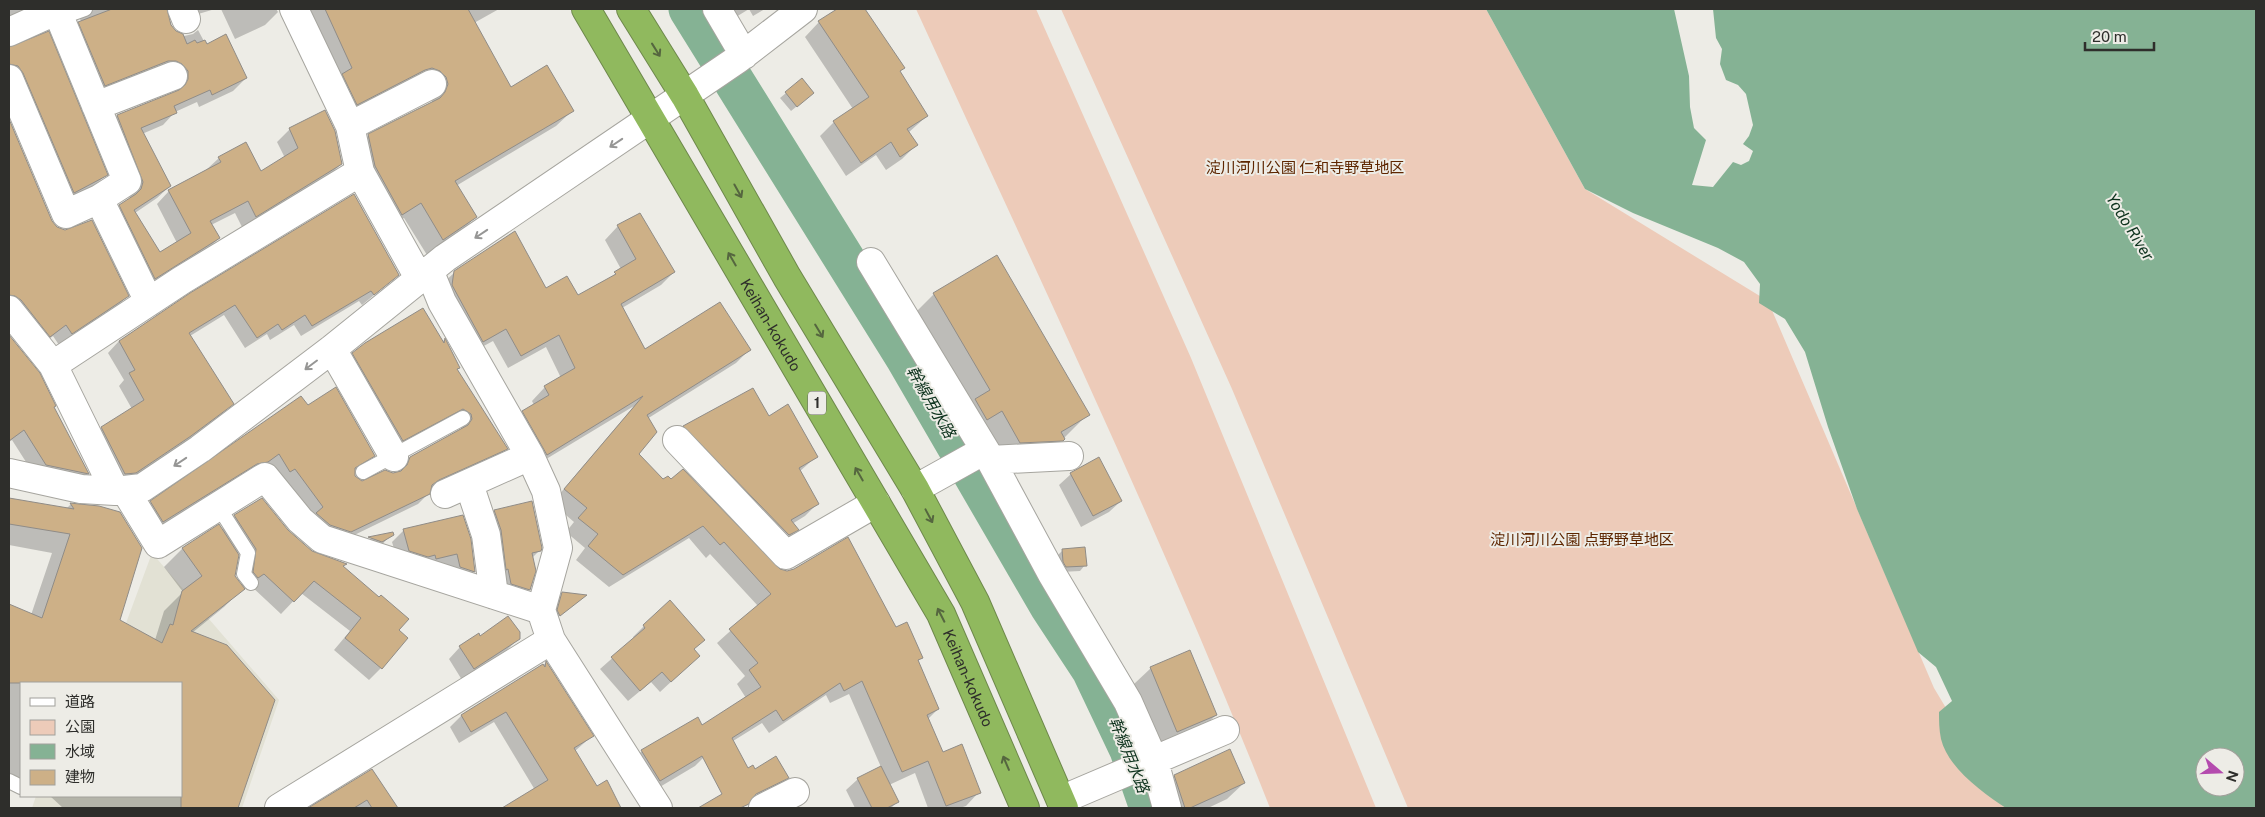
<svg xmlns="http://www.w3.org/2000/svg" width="2265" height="817" font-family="'Public Sans','Noto Sans JP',sans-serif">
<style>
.built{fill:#e2e1d4}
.green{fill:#edcbb9}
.water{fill:#85b294;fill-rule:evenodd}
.shadow{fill:#0003;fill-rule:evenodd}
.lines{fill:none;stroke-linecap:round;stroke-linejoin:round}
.river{stroke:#85b294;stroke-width:41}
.building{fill:#cdb087;stroke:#908c87}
.lane-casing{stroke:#a6a59f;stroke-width:16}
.street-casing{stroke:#a6a59f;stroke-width:30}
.highway-casing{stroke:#6e884c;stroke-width:30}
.lane{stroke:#fff;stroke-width:14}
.street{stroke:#fff;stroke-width:28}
.highway{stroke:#90b95e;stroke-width:28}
.oneway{stroke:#55663f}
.oneway2{stroke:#969695}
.labels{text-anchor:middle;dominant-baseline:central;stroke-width:4;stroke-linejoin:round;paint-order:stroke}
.shield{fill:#edece6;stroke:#676763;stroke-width:1}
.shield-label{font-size:14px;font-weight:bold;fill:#2e2e2b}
.park-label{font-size:15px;fill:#5e2600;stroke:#edece6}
.street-label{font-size:15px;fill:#2e2e2b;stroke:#edece6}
.water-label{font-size:16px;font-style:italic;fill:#0d321d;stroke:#edece6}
</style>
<rect width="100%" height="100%" fill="#edece6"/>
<!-- built -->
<path class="built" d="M152,553L279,700L242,808H32L36,796H181V683H121L126,676L122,634Z"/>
<!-- green -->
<path class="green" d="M916,9H1036L1191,358L1376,808H1270C1163,537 1037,274 916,9Z
M1061,9H1486L1585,189L1768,301L1934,688L2006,808H1408L1232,389Z"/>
<!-- water -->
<path class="water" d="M1486,9H1674L1689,76L1690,107L1694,128L1706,140L1692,185L1713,187L1733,162L1741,165L1749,161L1753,151L1743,144L1749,136L1753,125L1746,94L1738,85L1726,80L1720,64L1722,49L1716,38L1713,9H2256V808H2006C1983,793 1948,768 1941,739C1939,730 1939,720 1939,712L1952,701L1936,667L1918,652L1857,509L1828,427L1805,352L1785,319L1759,303L1760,284L1744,262L1718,248L1633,213L1585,189ZM2205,757H2235V787H2205Z"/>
<!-- shadow -->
<path class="shadow" d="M9,9H166V15L175,32L184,36L193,34L198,30L206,45L246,78L233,91L199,107L197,102L175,112L163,125L142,134L170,186L157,198L135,213L160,254L177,243L157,204L169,191L206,170L219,158L261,173L285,158L277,142L290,129L341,164L328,177L243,229L235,213L211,225L219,238L206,251L142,291L107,218L129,200L130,195L105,128L117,116L176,93L175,83L92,98L66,35L81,21L78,15L9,21Z
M178,9H215L185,18Z
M221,9H276L278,12L265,25L235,39Z
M301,9H499L474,23L511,89L572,111L556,126L456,186L475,217L460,233L427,255L404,218L385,229L353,151L369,135L432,103L431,93L341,120Z
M713,9H765L753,16L749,9L723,25Z
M839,9H864L903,68L899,72L927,116L908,133L916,145L902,159L886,170L876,155L846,176L820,136L834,122L853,109L805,37L819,22Z
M16,47L106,175L93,187L61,205L9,83V49Z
M786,93L807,98L791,111L780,98Z
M9,122L51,221L127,296L115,309L59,345L53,336L37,348L9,313Z
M618,226L674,272L661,285L622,308L645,351L749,350L736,363L647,419L638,454L663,481L779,571L896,629L921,658L917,662L938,709L928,719L943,754L979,792L966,806L960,808H928L915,773L889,785L897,802L891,808H855L846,790L858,779L881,767L849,694L830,703L826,695L769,733L762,723L725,746L746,698L737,684L745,676L717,643L758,606L710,554L706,558L689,538L609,587L576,560L585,548L566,532L574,522L552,503L634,406L533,467L510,425L523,412L534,405L532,401L545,387L561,378L546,347L508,368L493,341L469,354L441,285L455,272L578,297L607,281L621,269L605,240Z
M996,257L1088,414L1042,460L998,464L912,316L934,294Z
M398,275L362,305L359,301L301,336L294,325L270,340L267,334L245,348L224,315L190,336L232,404L221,415L178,447L124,484L91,439L102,428L132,409L119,386L124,380L108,353L119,341L191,294Z
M9,337L39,374L53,408L88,474L77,484L35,476L12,440L9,442Z
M444,340L458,367L456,370L506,449L496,459L430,488L429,493L418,504L340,542L313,517L284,478L279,481L268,464L153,532L141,512L151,502L308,407L374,455L354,471V476L362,482L399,473L400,468L410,458L461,430V425L392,450L343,364L353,354L442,342Z
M769,417L817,456L799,472L817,504L805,516L792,524L797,530L785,542L672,439L684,427Z
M1071,474L1121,501L1109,512L1081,527L1059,485Z
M9,499L66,509L71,504L98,507L119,621L155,640L164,611L183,592L164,567L182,549L219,526L221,530L235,516L287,531L311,552L342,567L397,630L381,668L369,680L334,650L350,631L301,593L281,614L251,586L246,589L244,587L224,607L192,633L274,700L237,808H63L50,796H181V683H21V780L9,781V606L31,615L52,553L9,545ZM238,552L244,562L242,587L234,576Z
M495,511L540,550L532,558L529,589L518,601L501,595L484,522Z
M404,530L469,539L474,572L463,583L398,562L392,542Z
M392,533L381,546L358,549L368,539Z
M1063,550L1085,565L1080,571L1061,572L1058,568V555Z
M563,593L580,600L554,620L553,616L557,599Z
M644,626L703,640L693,650L687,667L660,692L651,682L628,701L600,669L634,639L633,637Z
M478,635L480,637L519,638L507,650L462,680L449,659L460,647Z
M546,663L592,736L575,751L597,787L619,807L618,808H505L535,790L494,722L459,743L450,727L461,716Z
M1151,668L1216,715L1199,732L1160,748L1134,684Z
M711,750L695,766L643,797L625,767L642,751Z
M371,771L396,808H311Z
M1175,776L1244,783L1227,799L1208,808H1163L1158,792Z
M788,778L776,789L759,797L748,779Z"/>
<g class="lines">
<!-- river -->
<path class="river" d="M689,9L906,358L1050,606L1092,670L1130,750L1150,808"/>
</g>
<!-- building -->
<path class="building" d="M112,9H167L171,25L176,31L183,34L187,44L195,40L197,43L205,40L207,44L226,34L247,78L212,95L210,90L174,106L177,113L141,128L171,186L134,210L160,252L191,233L168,190L221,162L218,157L246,142L261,171L298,148L289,128L325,110L335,131L342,164L256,217L248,201L210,221L220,238L155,279L119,205L136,194L141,189L143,182L117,115L179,90L185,85L188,79V71L182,64L176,61H168L105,86L78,22Z
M325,9H468L511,87L547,65L574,111L455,181L477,217L443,240L421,203L402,215L375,166L368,134L440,98L445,92L448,84L446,77L440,71L432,68L425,70L357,105L342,74L352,68Z
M837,9H865L905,68L900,71L928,116L907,129L918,145L900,157L891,142L861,163L833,121L869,97L818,21Z
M49,31L108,175L74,193L23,73L18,66L9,64V47Z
M802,78L814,93L797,107L785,92Z
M9,119L52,221L57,227L65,230L92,220L129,296L72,334L66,325L50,337L21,300L15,296L9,295Z
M354,194L399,275L374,295L371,291L312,326L305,315L282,330L278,324L257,338L235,305L189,333L234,404L191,436L136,473L125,474L101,427L144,400L129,373L135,370L119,341L190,293Z
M640,213L675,272L621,304L645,349L720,302L751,350L647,415L657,432L639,454L663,479L668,476L671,479L683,469L780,569L787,571L794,569L848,537L896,627L907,622L923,658L918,660L939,709L927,715L943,752L962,744L981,793L946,806L928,761L902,772L862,681L844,691L840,683L783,721L776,710L732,738L748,768L753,765L755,769L776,756L789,778L756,794L749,804L740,808H698L722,794L702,756L660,781L641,750L698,717L702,725L761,687L749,670L758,663L729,629L771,594L724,542L720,545L703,526L623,575L588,546L598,534L578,518L587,508L564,489L643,396L547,455L522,411L549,395L544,386L575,368L559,335L521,356L506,329L483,342L452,285L454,271L515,231L546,288L567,276L578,295L616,274L614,272L636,259L617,225Z
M997,255L1090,415L1061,432L1065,439L1063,441L1020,443L1002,411L987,420L975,399L990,390L933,293Z
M423,308L444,343L445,338L460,368L457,369L508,449L439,480L432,485L430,494L351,532L330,525L316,513L323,507L295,469L290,472L279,454L268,462L257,464L163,522L150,501L301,396L308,405L336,387L375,456L355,468V476L362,481L385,470L393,473L401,471L407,465L410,457L468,425L472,419L471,414L463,409L403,441L352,353L365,343Z
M9,335L40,373L56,406L54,407L89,474L46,465L24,430L9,441Z
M753,388L769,416L788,404L818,457L799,468L819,504L791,520L799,530L789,535L683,426Z
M1099,457L1122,501L1093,516L1070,473Z
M9,498L74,509L70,503L99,506L120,512L142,548L120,620L162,643L170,624L173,625L182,591L202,576L182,548L219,524L239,555L235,576L245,589L191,631L227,645L275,700L238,808H181V683H9V604L42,618L70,534L9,524Z
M262,498L288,530L312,551L347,564L343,566L379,597L381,595L409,619L399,630L408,638L382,669L345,638L361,618L314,581L294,602L264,574L258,578L253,572L256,549L234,515Z
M532,501L542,548L541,551L532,553L536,571L530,590L511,584L508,569L506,570L501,530L494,510Z
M463,515L471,539L475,572L460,567L457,554L436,559L435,555L428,557L409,551L403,529Z
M393,532L394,535L382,542L368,537Z
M1085,547L1087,566L1066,567L1063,562L1062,549Z
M562,592L587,595L560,616L557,610Z
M670,600L705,640L694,649L700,656L671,682L662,672L640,691L611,657L645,628L643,625Z
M508,616L520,632V639L474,669L459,646L479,633L480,636Z
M1190,650L1217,715L1177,732L1150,667Z
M546,661L594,736L574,748L597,786L607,780L621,808H502L548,780L506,712L471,732L461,715L543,664L545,667Z
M1230,749L1245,783L1190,808H1185L1174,775Z
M881,766L899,802L887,808H872L857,778Z
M372,769L398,808H372L367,800L354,808H308Z"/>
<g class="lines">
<defs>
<path id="lane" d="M60,18L85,9
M363,472L463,418
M218,506L248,553L244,574L251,583
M9,781L21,787"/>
<path id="street" d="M182,9L186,19
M294,9L350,126L360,172L419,278
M717,9L744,55
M9,32L49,14L60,18L127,181L99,199
M9,79L66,214L99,199L149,302
M96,106L173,76
M350,126L432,84
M871,262L985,450L1052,574L1128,702L1154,761L1167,808
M429,270L442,302L530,456L546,491L558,548L541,610L551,640L658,808
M9,310L53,365L115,491
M332,349L394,457
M53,365L182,280L360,172
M677,440L786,555L876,503
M990,460L1069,456
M9,473L81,489L115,491L142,488L200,449L332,349L445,258L738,59L803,9
M469,484L486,535L494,595
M915,489L985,450
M125,490L158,544L265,477L300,520L322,539L541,610
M445,494L530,456
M1061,800L1225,730
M279,808L551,640
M763,808L795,792"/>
<g id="highway">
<path id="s1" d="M586,9L941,614L1025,808"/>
<path d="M631,9L685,96L787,277L915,489L975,602L1064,808"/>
</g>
</defs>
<!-- lane casing -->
<use href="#lane" class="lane-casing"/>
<!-- street casing -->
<use href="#street" class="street-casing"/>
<!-- highway casing -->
<use href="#highway" class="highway-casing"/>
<!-- lane -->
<use href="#lane" class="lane"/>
<!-- street -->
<use href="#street" class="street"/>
<!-- highway -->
<use href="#highway" class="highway"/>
</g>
<!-- one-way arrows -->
<defs><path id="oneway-shaft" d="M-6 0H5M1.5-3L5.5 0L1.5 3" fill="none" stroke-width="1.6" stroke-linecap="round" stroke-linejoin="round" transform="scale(1.25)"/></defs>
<g class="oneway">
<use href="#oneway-shaft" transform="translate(656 50) rotate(58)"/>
<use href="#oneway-shaft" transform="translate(738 191) rotate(61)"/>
<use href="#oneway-shaft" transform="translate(732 259) rotate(-120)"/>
<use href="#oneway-shaft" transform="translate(819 331) rotate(59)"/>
<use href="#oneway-shaft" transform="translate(859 474) rotate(-120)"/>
<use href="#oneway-shaft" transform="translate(929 516) rotate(62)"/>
<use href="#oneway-shaft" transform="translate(941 615) rotate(-117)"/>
<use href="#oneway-shaft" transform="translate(1006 763) rotate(-113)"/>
</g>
<g class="oneway2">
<use href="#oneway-shaft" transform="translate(616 143) rotate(146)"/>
<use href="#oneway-shaft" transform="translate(481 234) rotate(146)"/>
<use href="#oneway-shaft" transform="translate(311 365) rotate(143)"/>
<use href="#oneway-shaft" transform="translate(180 462) rotate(146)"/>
</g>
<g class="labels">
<!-- shield labels -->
<rect class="shield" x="808" y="391.5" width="18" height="23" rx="4"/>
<g class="shield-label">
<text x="817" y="403">1</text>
</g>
<!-- park labels -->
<g class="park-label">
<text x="1305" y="167">淀川河川公園 仁和寺野草地区</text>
<text x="1582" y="539">淀川河川公園 点野野草地区</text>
</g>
<!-- street labels -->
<g class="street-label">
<text stroke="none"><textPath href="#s1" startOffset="366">Keihan-kokudo</textPath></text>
<text stroke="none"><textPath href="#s1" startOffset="771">Keihan-kokudo</textPath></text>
</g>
<!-- water labels -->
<g class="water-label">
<text transform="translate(2130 227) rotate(58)">Yodo River</text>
<text transform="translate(931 402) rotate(60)">幹線用水路</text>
<text transform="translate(1129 755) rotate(68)">幹線用水路</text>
</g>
</g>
<!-- border -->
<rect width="2265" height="817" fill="none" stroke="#2e2e2b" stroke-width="20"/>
<!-- legend -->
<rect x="20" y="682" width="162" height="115" fill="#edece6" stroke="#a1a09b"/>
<rect x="30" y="698" width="25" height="8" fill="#ffffff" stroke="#a1a09b"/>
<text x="65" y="707" font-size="15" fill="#2e2e2b">道路</text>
<rect x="30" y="720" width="25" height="15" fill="#edcbb9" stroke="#a1a09b"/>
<text x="65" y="732" font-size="15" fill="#2e2e2b">公園</text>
<rect x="30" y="744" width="25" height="15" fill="#85b294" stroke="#a1a09b"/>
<text x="65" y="757" font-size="15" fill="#2e2e2b">水域</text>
<rect x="30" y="770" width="25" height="15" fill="#cdb087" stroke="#a1a09b"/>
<text x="65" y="782" font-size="15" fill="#2e2e2b">建物</text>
<!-- north arrow -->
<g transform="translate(2220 772) rotate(109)"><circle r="24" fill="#edece6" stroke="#a1a09b"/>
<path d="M0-4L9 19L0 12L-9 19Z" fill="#b44bae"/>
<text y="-8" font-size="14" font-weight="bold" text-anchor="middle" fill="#2e2e2b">N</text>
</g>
<!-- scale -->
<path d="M2085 42v8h69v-8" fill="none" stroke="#2e2e2b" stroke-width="2.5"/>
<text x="2092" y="42" font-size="15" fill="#2e2e2b" stroke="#edece6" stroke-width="4" paint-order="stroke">20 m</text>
</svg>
